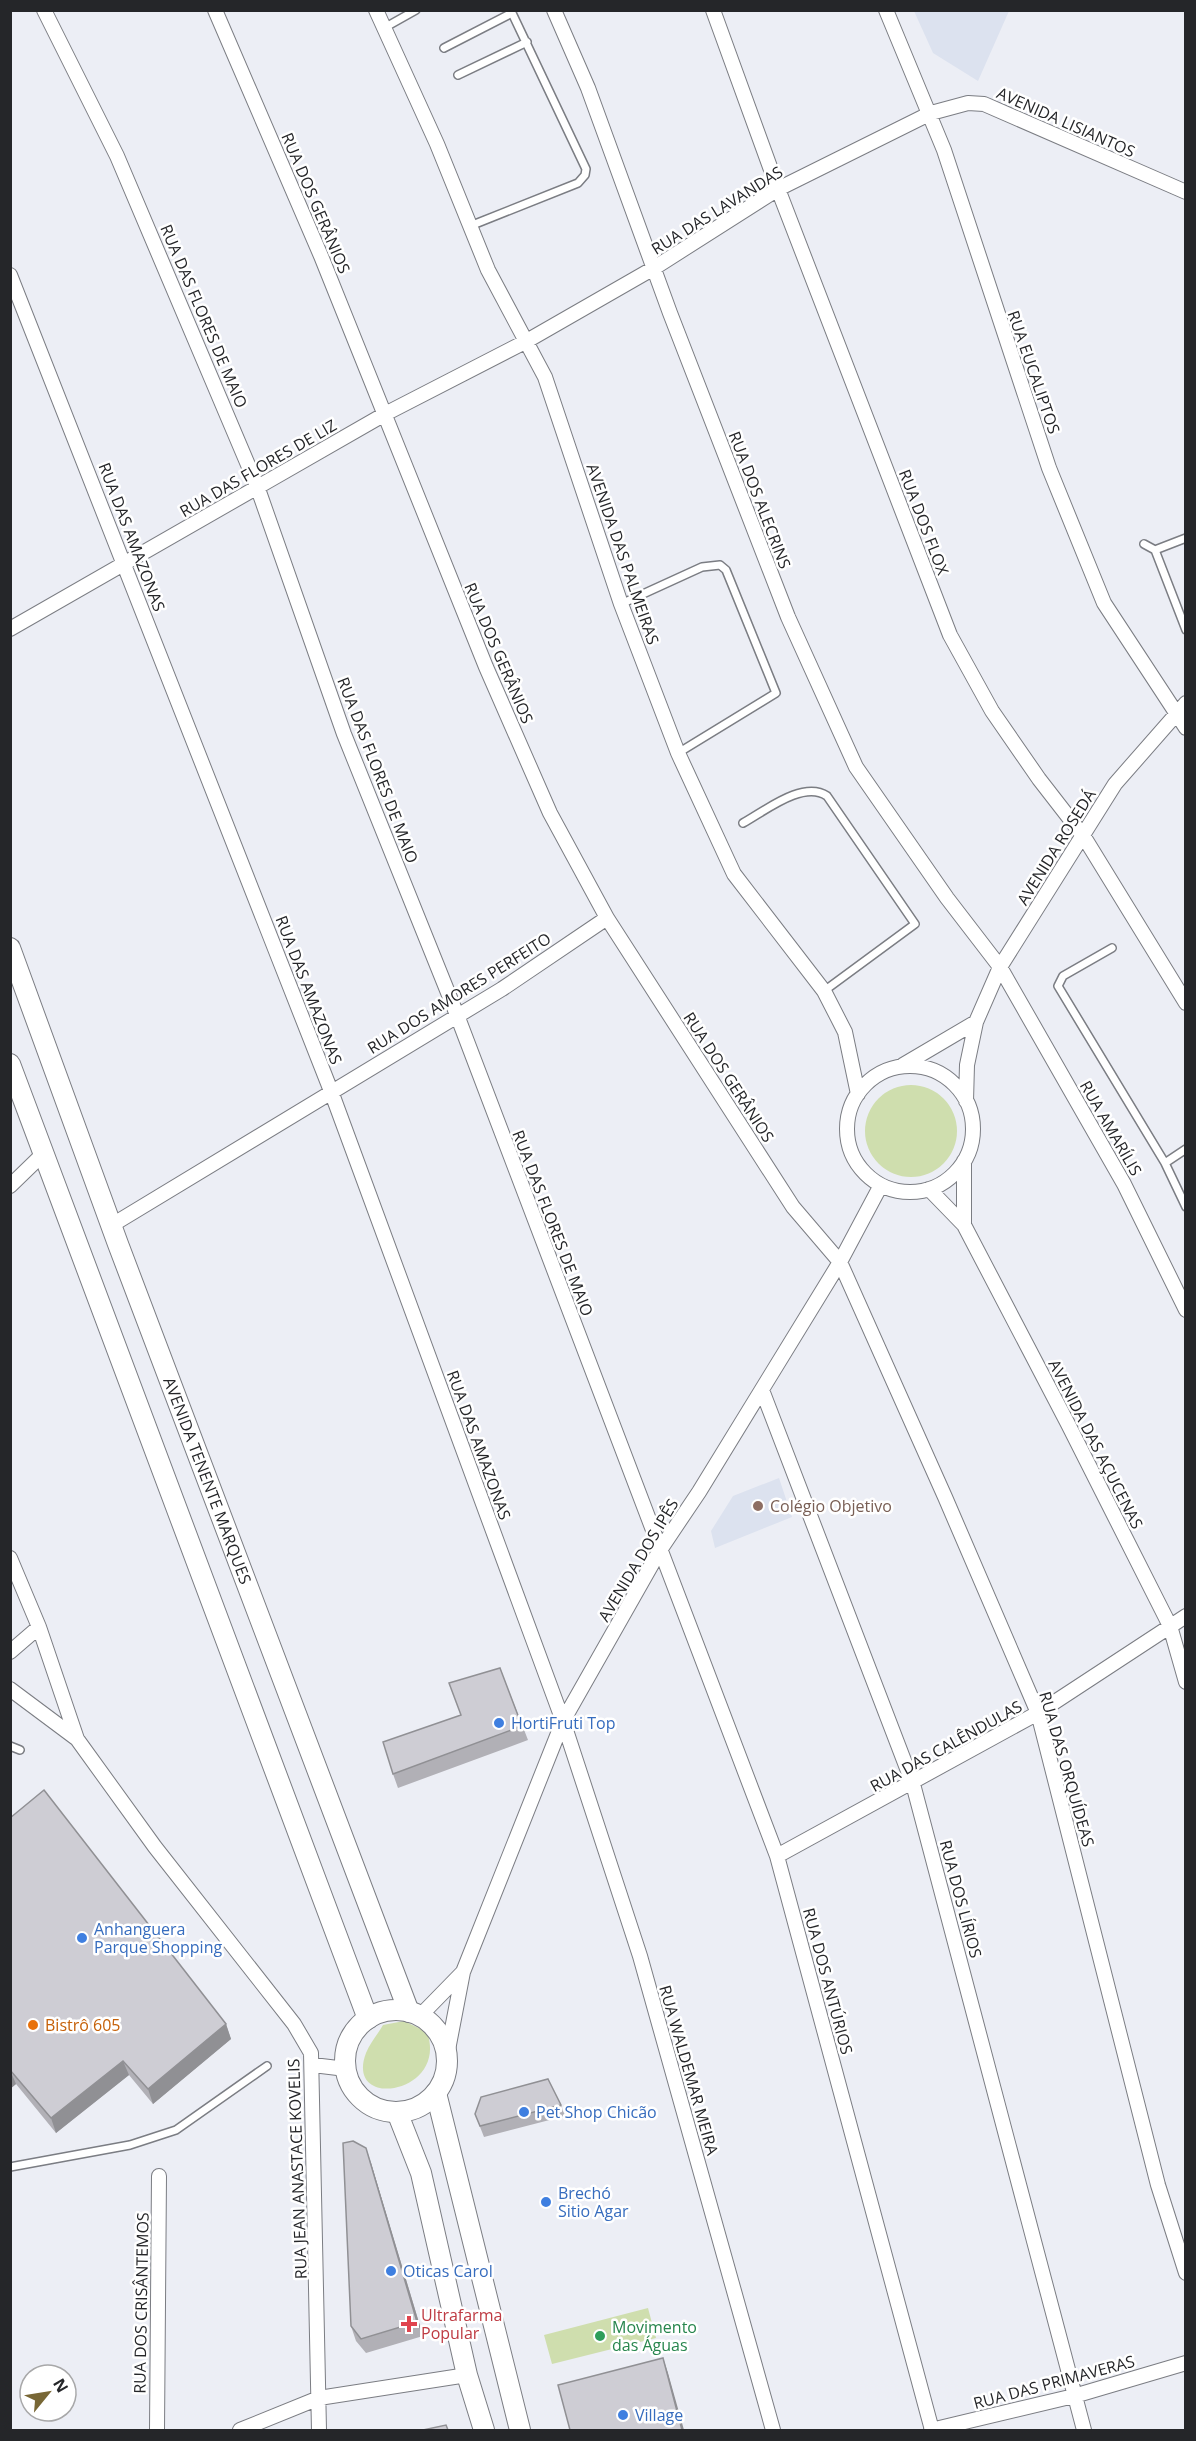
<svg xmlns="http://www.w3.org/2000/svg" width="1196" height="2441" font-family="'Open Sans',sans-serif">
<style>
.built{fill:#dce2ef}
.green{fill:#cfdeae}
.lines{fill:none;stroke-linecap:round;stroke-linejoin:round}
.service-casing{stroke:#7b7d83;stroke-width:10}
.minor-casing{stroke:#7b7d83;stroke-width:16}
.secondary-casing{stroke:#7b7d83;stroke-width:22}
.service{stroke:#fff;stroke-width:7}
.minor{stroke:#fff;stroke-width:14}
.secondary{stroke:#fff;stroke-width:20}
.wall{fill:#b1b0b6}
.shaded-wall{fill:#909094}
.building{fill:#cecdd4;stroke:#909094;stroke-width:1.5}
.education-dot{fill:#8d6e63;stroke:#fff;stroke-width:2}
.shop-dot{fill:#3f7fe0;stroke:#fff;stroke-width:2}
.food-dot{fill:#e8710a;stroke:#fff;stroke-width:2}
.health-dot{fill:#e0444e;stroke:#fff;stroke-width:2}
.leisure-dot{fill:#2e9e5b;stroke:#fff;stroke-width:2}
.labels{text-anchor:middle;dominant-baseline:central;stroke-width:5;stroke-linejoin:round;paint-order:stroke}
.street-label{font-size:16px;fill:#252629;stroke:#fff}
.education-label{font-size:16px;fill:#785e54;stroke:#fff;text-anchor:start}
.shop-label{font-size:16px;fill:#366cbe;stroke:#fff;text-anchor:start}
.food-label{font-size:16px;fill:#c56008;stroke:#fff;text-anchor:start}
.health-label{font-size:16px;fill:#be3a42;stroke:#fff;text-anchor:start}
.leisure-label{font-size:16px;fill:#27864d;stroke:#fff;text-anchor:start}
</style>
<rect width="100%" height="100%" fill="#eceef5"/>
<!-- built -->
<path class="built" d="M914,11H1009L978,81L933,53Z
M779,1478L792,1517L715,1548L711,1531L733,1496Z"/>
<!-- green -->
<path class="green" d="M865 1131a46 46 0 1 1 92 0a46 46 0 1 1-92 0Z
M404,2021L427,2032C449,2094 344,2111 366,2053C370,2043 378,2034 383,2025Z
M648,2308L656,2338L552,2364L544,2335Z"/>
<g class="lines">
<defs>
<path id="service" d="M384,28L416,10
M444,48L512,13L586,169L585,175L578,183L470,226
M458,75L527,42
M1144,544L1155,550L1186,538
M1155,550L1186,630
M621,604L702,567L720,565L726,570L776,693L678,753
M743,823C765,811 803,780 827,796L915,924L824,991
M1112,948L1063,976L1058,986L1165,1163L1186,1207
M1165,1163L1186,1149
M10,1746L20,1750
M10,2167L130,2145L176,2130L267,2066"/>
<path id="minor" d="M44,10L117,156L257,486L344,734L457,1015L777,1856L932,2430
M215,10L321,256L486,667L550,813L607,918L793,1207L840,1262L945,1497L1038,1713L1158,2185L1186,2273
M376,10L437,144L488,270L545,377L621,604L678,753L734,874L824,991L845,1032L858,1094
M554,10L588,88L670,313L788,617L856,767L947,898L1000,967L1124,1184L1186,1310
M713,10L778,189L950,635L992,711L1039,779L1084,837L1186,1003
M886,10L944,150L1049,468L1104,603L1186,728
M10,275L331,1091L563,1721L640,1956L773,2430
M10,629L385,414L525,342L654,268L778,189L931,113L968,103L984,104L1186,192
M903,1065L976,1022
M847 1129a63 63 0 1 1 126 0a63 63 0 1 1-126 0Z
M966,1101L967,1065L976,1022L1000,967L1115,784L1186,703
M10,1186L43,1154
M929,1189L964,1225L1068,1424L1170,1626L1186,1682
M112,1225L502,989L607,918
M964,1225V1161
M762,1390L913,1784L1084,2430
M10,1558L39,1627L77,1739
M10,1652L39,1627
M10,1689L77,1739L155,1847L294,2024L311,2053L319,2430
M777,1856L1038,1713L1186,1616
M420,2016L462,1973
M447,2055L463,1972L563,1721L660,1550L699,1492L840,1262L881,1185
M313,2065L346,2069
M157,2430L159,2176
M240,2430L319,2398L467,2375
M931,2430L1074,2396L1186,2363"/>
<g id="secondary">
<path id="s1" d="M10,948L118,1244L409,2012"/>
<path d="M10,1064L368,2019"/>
<circle cx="396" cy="2061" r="51"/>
<path d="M436,2093L520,2430"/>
<path d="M397,2112L421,2173L467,2375L484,2430"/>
</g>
</defs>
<!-- service casing -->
<use href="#service" class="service-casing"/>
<!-- minor casing -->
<use href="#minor" class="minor-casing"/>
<!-- secondary casing -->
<use href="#secondary" class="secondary-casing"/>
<!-- service -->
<use href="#service" class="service"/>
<!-- minor -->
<use href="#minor" class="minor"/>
<!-- secondary -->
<use href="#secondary" class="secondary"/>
</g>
<!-- wall -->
<path class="wall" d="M500,1668L528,1740L398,1788L393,1774L461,1715Z
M10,1818L226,2024L231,2039L153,2104L129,2075L56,2133L16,2084L10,2089Z
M561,2105L565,2116L484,2137L475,2114Z
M371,2163L423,2336L366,2353L356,2341L351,2326Z"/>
<!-- shaded-wall -->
<path class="shaded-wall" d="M226,2024L231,2039L153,2104L148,2089Z
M123,2061L129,2075L56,2133L51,2118Z
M10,2070L16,2084L10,2089Z
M366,2148L371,2163L423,2336L417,2322Z
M663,2358L668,2373L684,2430H682Z"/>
<!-- building -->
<path class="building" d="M500,1668L522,1726L393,1774L383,1742L461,1715L449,1683Z
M44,1790L226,2024L148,2089L123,2061L51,2118L10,2070V1818Z
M548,2079L561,2105L480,2126L475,2114L481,2097Z
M353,2141L366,2148L417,2322L361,2339L351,2326L343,2143Z
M663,2358L682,2430H570L558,2385Z
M446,2425L448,2430H423Z"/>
<!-- markers -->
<circle class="education-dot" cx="758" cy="1506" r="6"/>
<g class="shop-dot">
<circle cx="499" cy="1723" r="6"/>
<circle cx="82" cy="1938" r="6"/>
<circle cx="524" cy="2112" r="6"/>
<circle cx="546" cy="2202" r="6"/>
<circle cx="391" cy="2271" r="6"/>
<circle cx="623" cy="2415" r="6"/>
</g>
<circle class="food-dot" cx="33" cy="2025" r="6"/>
<path class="health-dot" d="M406 2315h6v6h6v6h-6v6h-6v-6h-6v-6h6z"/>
<circle class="leisure-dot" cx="600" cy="2336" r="6"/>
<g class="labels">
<!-- street labels -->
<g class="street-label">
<text transform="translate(1066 122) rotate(24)">AVENIDA LISIANTOS</text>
<text transform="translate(316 203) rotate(67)">RUA DOS GERÂNIOS</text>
<text transform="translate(717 210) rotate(-32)">RUA DAS LAVANDAS</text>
<text transform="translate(204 316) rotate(67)">RUA DAS FLORES DE MAIO</text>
<text transform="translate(1034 372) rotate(71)">RUA EUCALIPTOS</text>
<text transform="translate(258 468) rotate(-30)">RUA DAS FLORES DE LIZ</text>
<text transform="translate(760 500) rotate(69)">RUA DOS ALECRINS</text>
<text transform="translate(924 522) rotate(69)">RUA DOS FLOX</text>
<text transform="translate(132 537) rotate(69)">RUA DAS AMAZONAS</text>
<text transform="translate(623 554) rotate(71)">AVENIDA DAS PALMEIRAS</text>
<text transform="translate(499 653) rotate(67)">RUA DOS GERÂNIOS</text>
<text transform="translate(378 770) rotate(69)">RUA DAS FLORES DE MAIO</text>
<text transform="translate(1056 847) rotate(-58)">AVENIDA ROSEDÁ</text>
<text transform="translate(309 990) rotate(69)">RUA DAS AMAZONAS</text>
<text transform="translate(459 993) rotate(-32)">RUA DOS AMORES PERFEITO</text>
<text transform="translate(729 1077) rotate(57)">RUA DOS GERÂNIOS</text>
<text transform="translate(1111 1128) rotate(60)">RUA AMARÍLIS</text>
<text transform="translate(553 1223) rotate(69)">RUA DAS FLORES DE MAIO</text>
<text transform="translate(1096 1444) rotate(63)">AVENIDA DAS AÇUCENAS</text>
<text transform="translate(479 1445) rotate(70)">RUA DAS AMAZONAS</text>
<text stroke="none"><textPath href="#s1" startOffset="568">AVENIDA TENENTE MARQUES</textPath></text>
<text transform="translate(638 1560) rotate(-59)">AVENIDA DOS IPÊS</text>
<text transform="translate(946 1746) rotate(-29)">RUA DAS CALÊNDULAS</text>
<text transform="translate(1067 1769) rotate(74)">RUA DAS ORQUÍDEAS</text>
<text transform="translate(961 1899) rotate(75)">RUA DOS LÍRIOS</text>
<text transform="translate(828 1981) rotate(75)">RUA DOS ANTÚRIOS</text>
<text transform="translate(689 2070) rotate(74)">RUA WALDEMAR MEIRA</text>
<text transform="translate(297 2169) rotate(-92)">RUA JEAN ANASTACE KOVELIS</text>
<text transform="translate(141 2303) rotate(-89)">RUA DOS CRISÂNTEMOS</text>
<text transform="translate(1054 2382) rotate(-15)">RUA DAS PRIMAVERAS</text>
</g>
<!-- education labels -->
<g class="education-label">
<text x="770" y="1506">Colégio Objetivo</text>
</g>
<!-- shop labels -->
<g class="shop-label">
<text x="511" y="1723">HortiFruti Top</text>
<text x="94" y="1929">Anhanguera<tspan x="94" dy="18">Parque Shopping</tspan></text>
<text x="536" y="2112">Pet Shop Chicão</text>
<text x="558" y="2193">Brechó<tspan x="558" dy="18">Sitio Agar</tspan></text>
<text x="403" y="2271">Oticas Carol</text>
<text x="635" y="2415">Village</text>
</g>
<!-- food labels -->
<g class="food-label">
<text x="45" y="2025">Bistrô 605</text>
</g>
<!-- health labels -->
<g class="health-label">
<text x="421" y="2315">Ultrafarma<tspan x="421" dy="18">Popular</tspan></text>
</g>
<!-- leisure labels -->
<g class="leisure-label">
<text x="612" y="2327">Movimento<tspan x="612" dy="18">das Águas</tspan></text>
</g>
</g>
<!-- border -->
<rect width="1196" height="2441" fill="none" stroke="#252629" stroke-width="24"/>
<!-- north arrow -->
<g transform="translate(48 2393) rotate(60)"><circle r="28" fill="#ffffff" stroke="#a8a8a9" stroke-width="1.5"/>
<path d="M0-4.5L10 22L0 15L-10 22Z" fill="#786735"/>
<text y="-9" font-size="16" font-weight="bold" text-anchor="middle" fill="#252629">N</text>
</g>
</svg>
